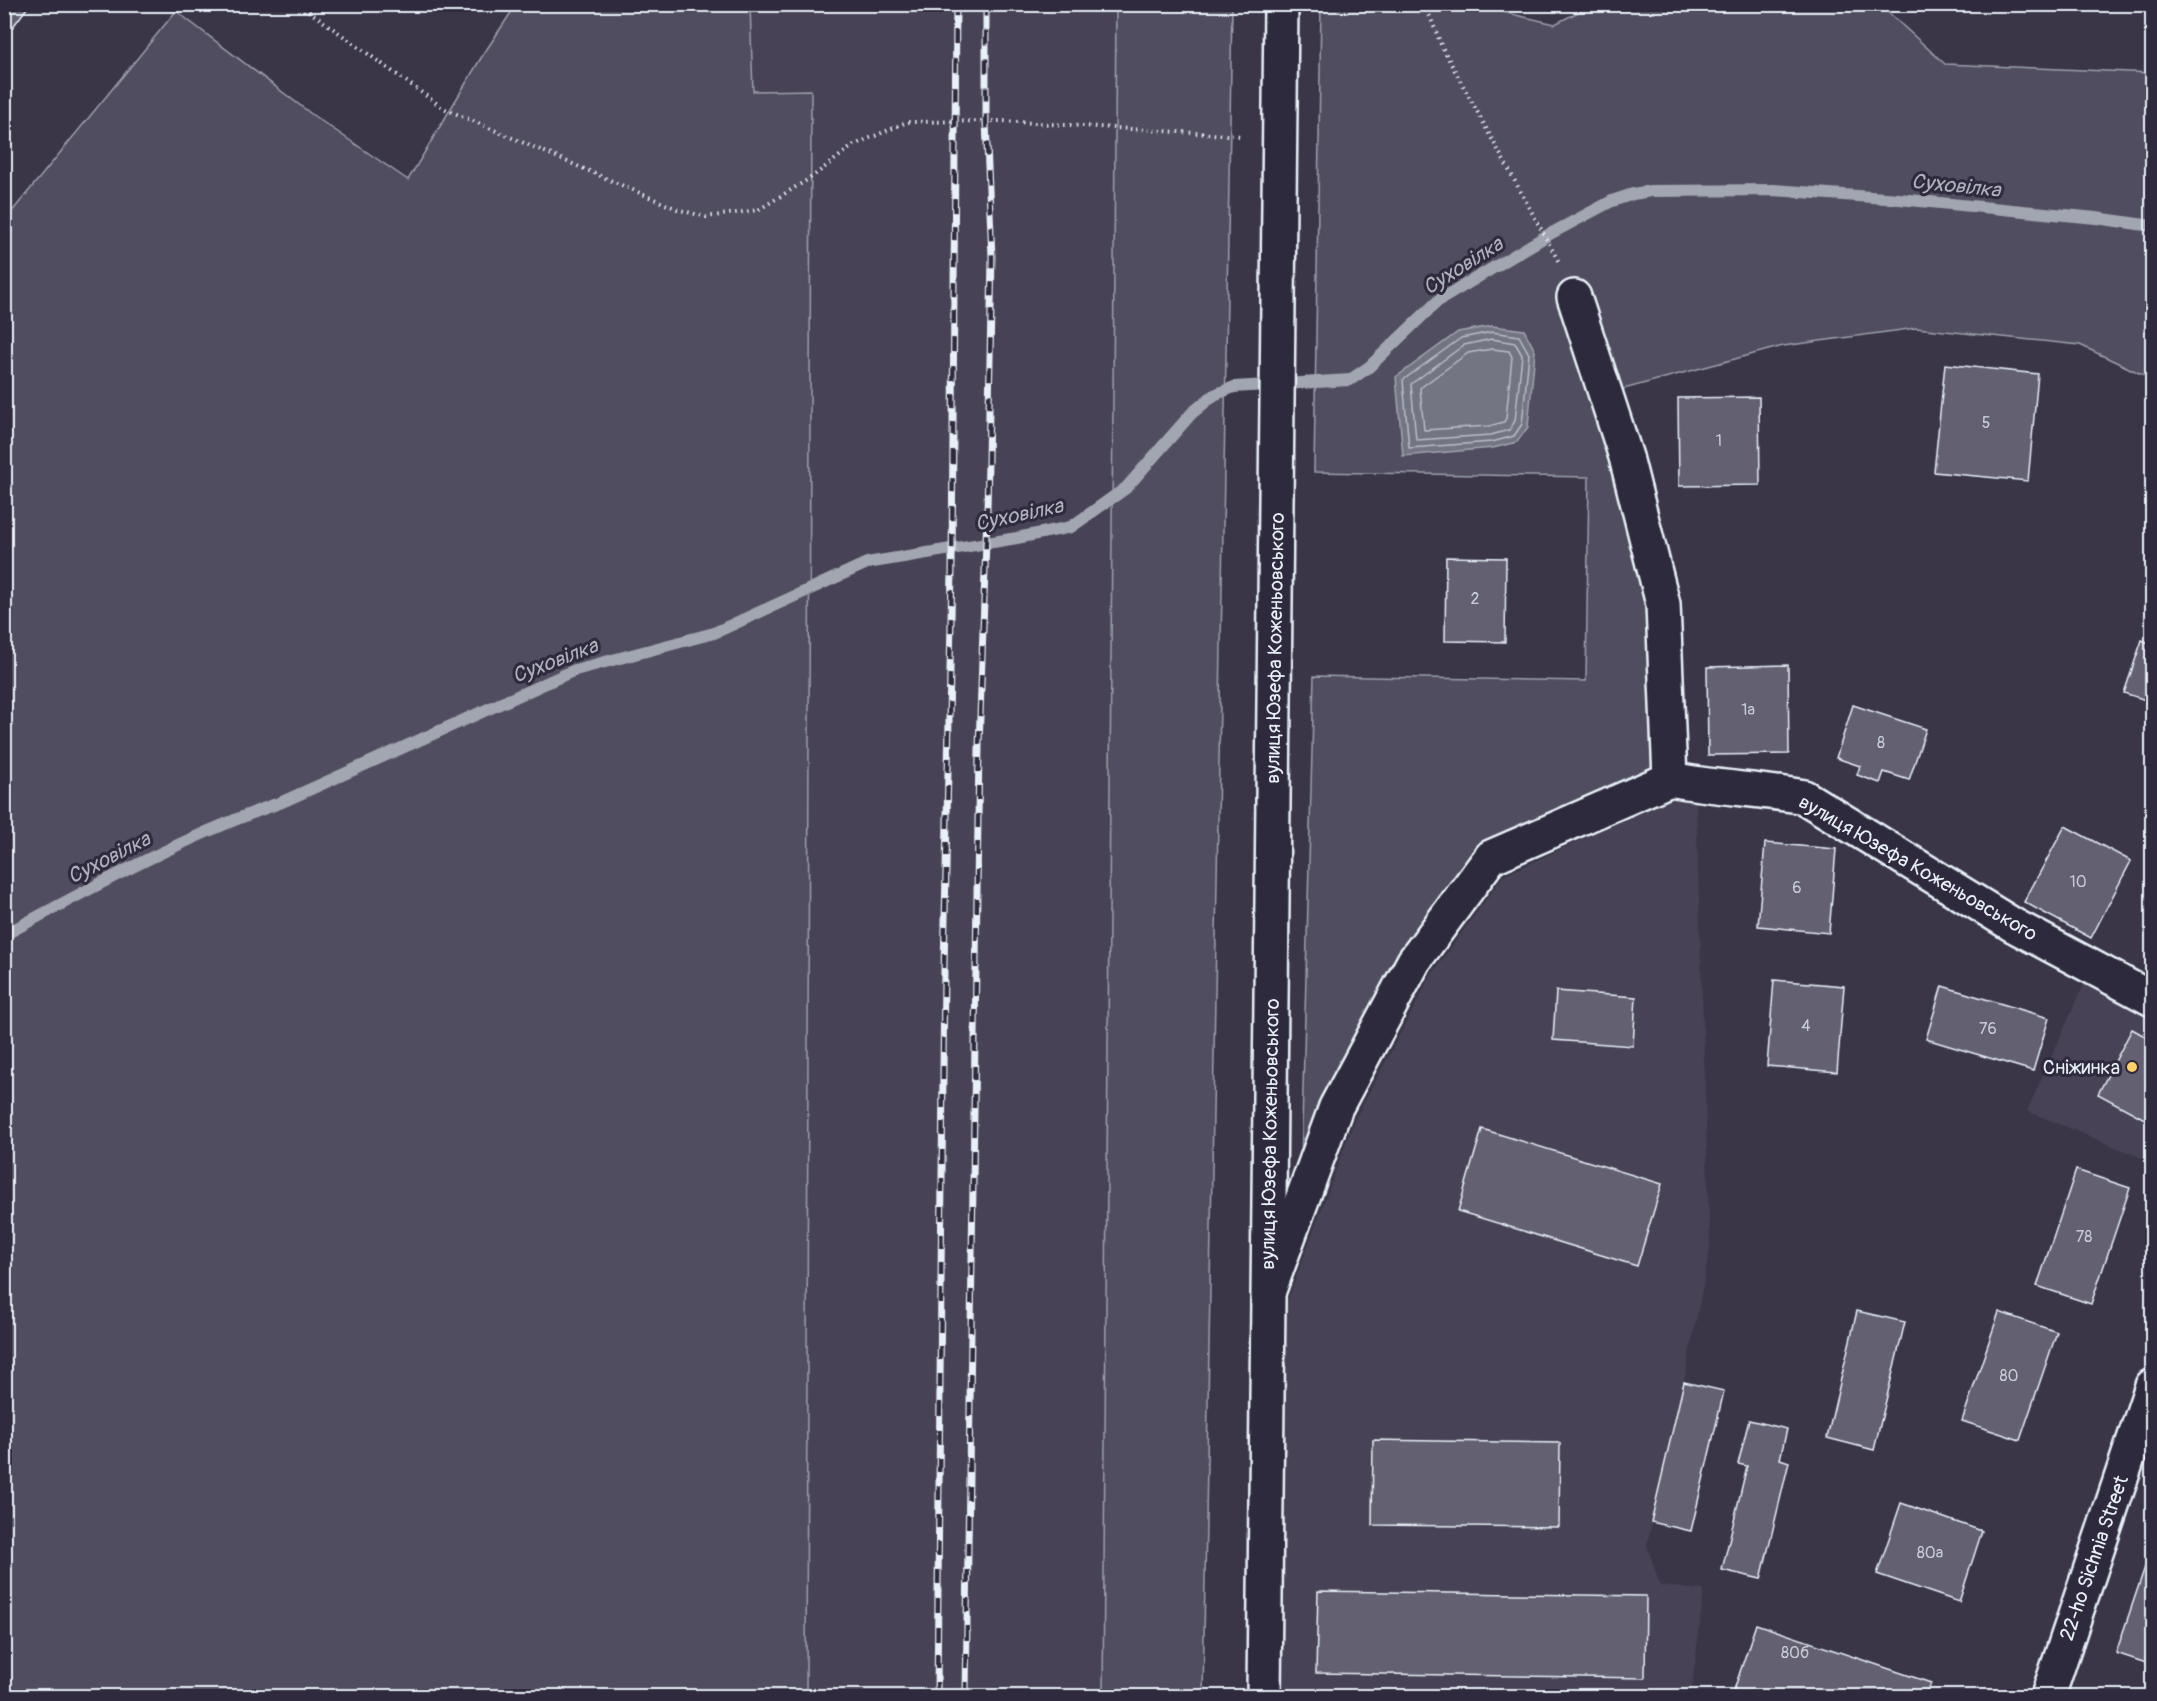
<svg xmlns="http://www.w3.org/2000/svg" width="2157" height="1701" font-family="Pangolin,sans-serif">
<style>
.built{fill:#464354}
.green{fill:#504e5f;stroke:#9ca0ac;stroke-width:1.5}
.water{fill:#737482;stroke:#a2a6b1;stroke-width:1.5}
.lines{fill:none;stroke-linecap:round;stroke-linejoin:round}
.shore{stroke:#b9bfc9;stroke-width:1.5}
.stream{stroke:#a2a6b1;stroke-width:12}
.building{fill:#636171;stroke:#e8f1f8;stroke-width:1.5}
.minor-casing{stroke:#e8f1f8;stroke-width:38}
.major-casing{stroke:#e8f1f8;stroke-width:38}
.path{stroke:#e8f1f8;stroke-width:4;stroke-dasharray:1.5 4.5;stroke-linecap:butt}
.minor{stroke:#2f2a3d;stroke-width:33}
.major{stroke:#2f2a3d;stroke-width:33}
.rail-casing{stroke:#e8f1f8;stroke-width:7}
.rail{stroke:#2f2a3d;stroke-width:4.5;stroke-dasharray:14;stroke-linecap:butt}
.poi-dot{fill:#ffd166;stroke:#2f2a3d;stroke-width:2}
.labels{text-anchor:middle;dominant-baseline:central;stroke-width:6;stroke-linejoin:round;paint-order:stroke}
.number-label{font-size:16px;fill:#c7cdd6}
.street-label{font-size:20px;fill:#e8f1f8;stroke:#2f2a3d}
.poi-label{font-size:20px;fill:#e8f1f8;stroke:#2f2a3d;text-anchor:end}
.water-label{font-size:21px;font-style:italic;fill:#aeb2bd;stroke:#2f2a3d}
</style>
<rect width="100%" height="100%" fill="#3a3648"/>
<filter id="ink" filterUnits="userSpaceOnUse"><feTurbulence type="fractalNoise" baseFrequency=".0167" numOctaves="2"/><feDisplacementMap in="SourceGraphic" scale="12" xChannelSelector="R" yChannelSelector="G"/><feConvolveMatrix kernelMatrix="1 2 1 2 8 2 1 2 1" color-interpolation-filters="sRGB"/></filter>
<g filter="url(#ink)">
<!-- built -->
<path class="built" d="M750,5H1116L1103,1696H806L811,91H753Z
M1674,797L1696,801L1710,1249L1684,1382L1647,1545L1660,1586L1704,1590L1691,1696H1279L1285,1307L1355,1119L1432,974L1503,876Z
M2084,984L2152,1020V1162L2027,1111Z"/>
<!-- green -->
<path class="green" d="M516,5H750L753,91L811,90L806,1696H5V220L176,11L314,116L408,180L481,58Z
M1116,5H1232L1203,1696H1103Z
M1321,5H1485L1490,9L1555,24L1592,5H1880L1945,64L2152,73V379L2080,345L1916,328L1783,346L1605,394L1663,604L1669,769L1489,846L1301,1165L1314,676L1586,681L1589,477L1314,472Z"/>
<!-- water -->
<path class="water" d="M1492,326L1524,330L1535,351L1528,427L1517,442L1493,448L1403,456L1396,377L1458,332Z"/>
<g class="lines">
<!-- shore -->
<path class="shore" d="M1492,332L1519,336L1529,354L1522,424L1514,436L1492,442L1409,448L1403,380L1461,338Z
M1492,339L1515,343L1522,355L1515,421L1509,430L1491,435L1416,440L1411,384L1464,345Z
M1492,349L1509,351L1512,357L1506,418L1504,422L1489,426L1424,430L1420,388L1468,353Z"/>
<!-- stream -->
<path class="stream" d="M4,935C95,886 185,836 282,802L575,670L714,633L867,563L1017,538L1071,527L1126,488L1192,413L1214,395L1234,387L1350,380L1369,367L1438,301L1548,235L1612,201L1633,194L1651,191L1774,190L1899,199L2096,218L2152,226"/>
</g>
<!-- building -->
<path class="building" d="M4,4H30L9,32L4,29Z
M1945,364L2038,374L2028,481L1934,472Z
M1759,397L1760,485L1679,486L1678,398Z
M1446,557L1506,558L1505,642L1445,641Z
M2142,640L2152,644V702L2124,693Z
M1788,665L1789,754L1708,755L1707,667Z
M1853,705L1926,729L1909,780L1884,772L1880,783L1857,775L1860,766L1836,758Z
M2065,826L2131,861L2091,938L2024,902Z
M1765,843L1836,849L1829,933L1758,926Z
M1774,980L1844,986L1837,1072L1767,1066Z
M1942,986L2049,1018L2033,1071L1926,1039Z
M1556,991L1636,997L1633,1046L1553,1040Z
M2132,1029L2152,1040V1123L2098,1094Z
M1482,1129L1662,1184L1637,1266L1458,1211Z
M2076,1170L2130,1188L2091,1304L2037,1286Z
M1857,1311L1905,1322L1874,1450L1827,1438Z
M1999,1312L2057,1332L2020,1440L1962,1421Z
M1684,1382L1724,1391L1691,1531L1651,1522Z
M1749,1420L1787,1429L1780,1459L1789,1462L1761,1579L1722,1570L1747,1466L1738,1464Z
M1373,1440L1560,1443L1559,1527L1372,1525Z
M1901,1503L1982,1531L1959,1602L1877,1574Z
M2152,1546V1665L2116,1653Z
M1318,1591L1646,1596L1645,1678L1316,1673Z
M1756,1624L1931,1683L1926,1696H1732Z"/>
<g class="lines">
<defs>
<path id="minor" d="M1574,297L1626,457L1663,604L1670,779
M1269,1290L1336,1107L1414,961L1491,857L1670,779C1714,788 1760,789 1804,797L2013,925L2152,999"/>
<path id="major" d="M1264,1696L1281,4
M2048,1696L2152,1386"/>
</defs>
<!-- minor casing -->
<use href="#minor" class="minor-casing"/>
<!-- major casing -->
<use href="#major" class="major-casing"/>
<!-- path -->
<path class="path" d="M299,4L443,108L677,209L706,217L758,210L812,177L854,145L907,122L1003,121L1243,136
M1425,4L1442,47L1560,264"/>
<!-- minor -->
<use href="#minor" class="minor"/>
<!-- major -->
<use href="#major" class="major"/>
<defs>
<path id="rail" d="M937,1696L944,970L952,570L956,4
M966,1696L979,746L987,512L992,257L986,122V4"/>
</defs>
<!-- rail casing -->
<use href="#rail" class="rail-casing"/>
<!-- rail -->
<use href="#rail" class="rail"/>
</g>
</g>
<!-- markers -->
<circle class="poi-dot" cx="2132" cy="1067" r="6"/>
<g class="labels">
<!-- number labels -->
<g class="number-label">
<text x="1986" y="423">5</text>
<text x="1719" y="441">1</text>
<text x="1475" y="599">2</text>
<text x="1748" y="710">1а</text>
<text x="1881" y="743">8</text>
<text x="2078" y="882">10</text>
<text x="1797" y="888">6</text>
<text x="1806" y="1026">4</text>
<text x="1988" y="1029">76</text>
<text x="2084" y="1237">78</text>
<text x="2009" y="1376">80</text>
<text x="1930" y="1553">80а</text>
<text x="1795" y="1653">80б</text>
</g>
<!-- street labels -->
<g class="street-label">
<text transform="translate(1275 648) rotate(-89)">вулиця Юзефа Коженьовського</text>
<text transform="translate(1918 868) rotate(30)">вулиця Юзефа Коженьовського</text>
<text transform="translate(1270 1134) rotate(-89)">вулиця Юзефа Коженьовського</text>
<text transform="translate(2094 1558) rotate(-71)">22-ho Sichnia Street</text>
</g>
<!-- poi labels -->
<g class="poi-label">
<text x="2120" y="1067">Сніжинка</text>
</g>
<!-- water labels -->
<g class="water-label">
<text transform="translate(1956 186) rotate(6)">Суховілка</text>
<text transform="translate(1463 266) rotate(-32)">Суховілка</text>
<text transform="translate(1019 515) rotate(-12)">Суховілка</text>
<text transform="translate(555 661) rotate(-21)">Суховілка</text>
<text transform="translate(109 858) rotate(-27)">Суховілка</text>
</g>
</g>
<!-- margin -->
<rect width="2157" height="1701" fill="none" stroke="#2f2a3d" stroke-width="24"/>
<rect x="12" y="12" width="2133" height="1677" fill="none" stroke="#e8f1f8" stroke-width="2" filter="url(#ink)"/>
</svg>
